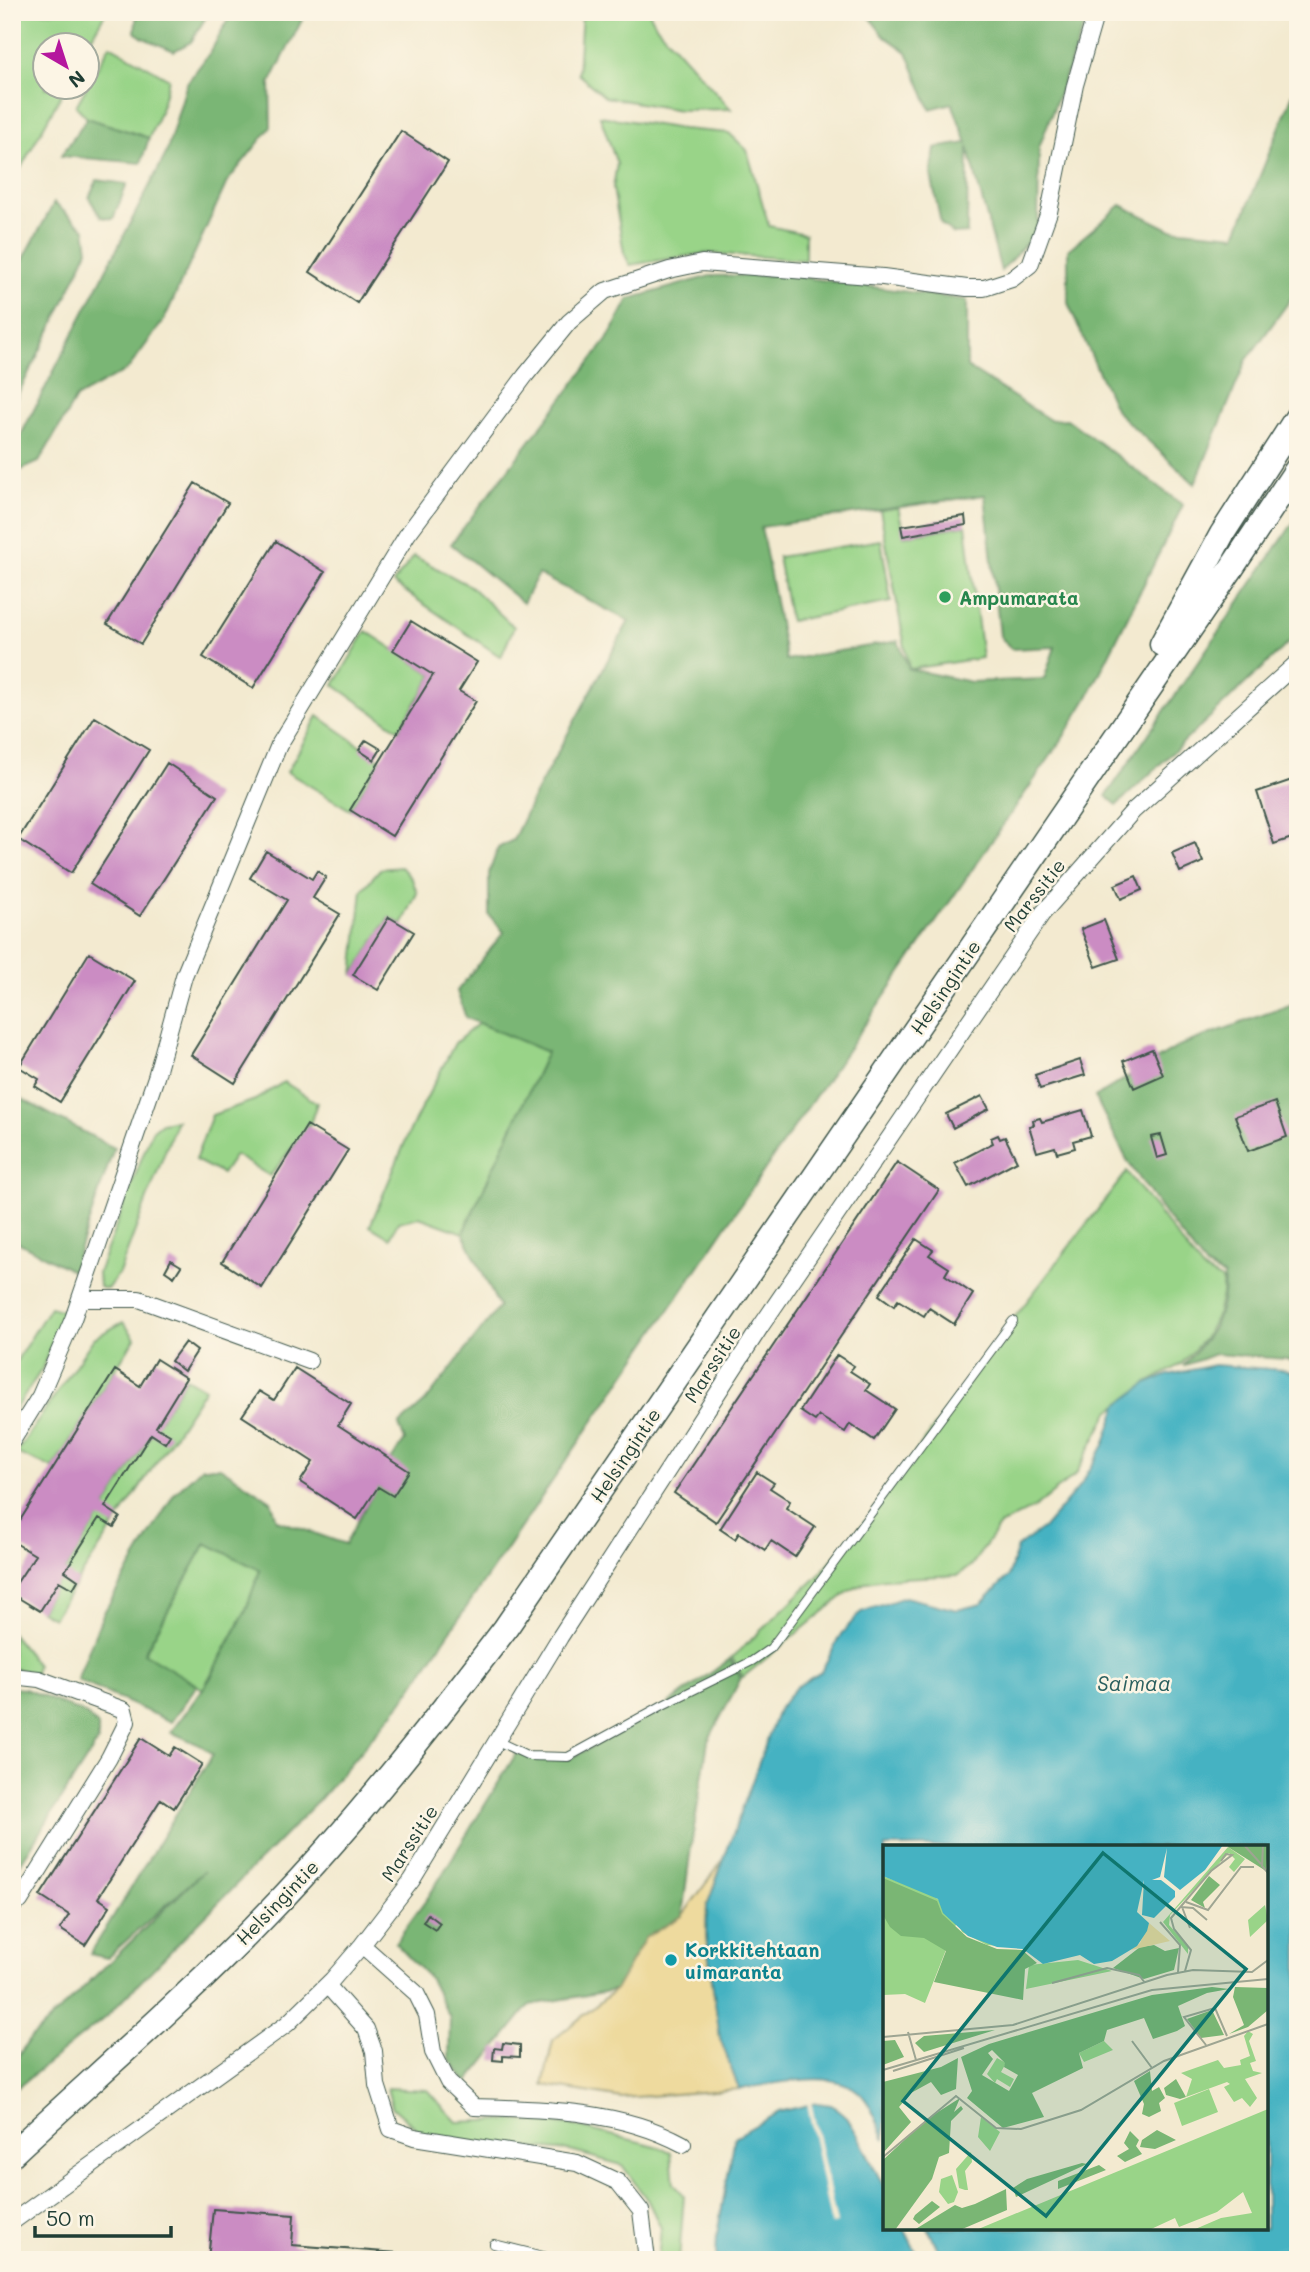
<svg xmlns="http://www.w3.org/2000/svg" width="1310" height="2272" font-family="Mali,sans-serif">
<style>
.green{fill:#99d488;stroke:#5c885e;stroke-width:2}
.forest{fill:#7ab674;stroke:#4c7a54;stroke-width:2;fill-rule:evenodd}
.sand{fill:#eeda9e;stroke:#868c69;stroke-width:2}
.water{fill:#45b2c2;stroke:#32787b;stroke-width:2}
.pier{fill:#f3ead0}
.building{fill:#cb8cc3}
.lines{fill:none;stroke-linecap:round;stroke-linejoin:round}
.lane-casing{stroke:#3f574b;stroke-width:10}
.street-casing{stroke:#3f574b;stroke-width:18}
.primary-casing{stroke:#3f574b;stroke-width:27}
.lane{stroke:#fff;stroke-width:8}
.street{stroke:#fff;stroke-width:16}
.primary{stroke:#fff;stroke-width:24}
.leisure-dot{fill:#2e9e5b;stroke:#fcf5e5;stroke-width:2.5}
.culture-dot{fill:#0f9aa8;stroke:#fcf5e5;stroke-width:2.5}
.labels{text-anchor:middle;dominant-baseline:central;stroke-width:5;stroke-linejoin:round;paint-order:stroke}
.leisure-label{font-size:19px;font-weight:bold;fill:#27864d;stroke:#fcf5e5;text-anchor:start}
.street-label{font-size:19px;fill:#1f3d34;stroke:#fcf5e5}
.culture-label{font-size:19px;font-weight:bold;fill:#0d838f;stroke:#fcf5e5;text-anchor:start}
.water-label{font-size:21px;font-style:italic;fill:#2a605f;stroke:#fcf5e5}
.inset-road{fill:none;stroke:#9ea592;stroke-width:2}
.view{fill:#0f766e;fill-opacity:0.15;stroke:#0f766e;stroke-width:3.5}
.inset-edge{fill:none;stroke:#1f3d34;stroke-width:3.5}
</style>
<rect width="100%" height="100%" fill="#fcf5e5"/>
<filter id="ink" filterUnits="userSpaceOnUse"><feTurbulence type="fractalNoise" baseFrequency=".0143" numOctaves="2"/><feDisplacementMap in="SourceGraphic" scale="14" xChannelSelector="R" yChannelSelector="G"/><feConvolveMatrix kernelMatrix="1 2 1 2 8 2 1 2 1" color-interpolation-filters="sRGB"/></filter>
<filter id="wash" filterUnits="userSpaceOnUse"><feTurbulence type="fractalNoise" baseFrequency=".00686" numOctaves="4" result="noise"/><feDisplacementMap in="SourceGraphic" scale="28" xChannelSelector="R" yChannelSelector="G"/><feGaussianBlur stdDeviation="1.57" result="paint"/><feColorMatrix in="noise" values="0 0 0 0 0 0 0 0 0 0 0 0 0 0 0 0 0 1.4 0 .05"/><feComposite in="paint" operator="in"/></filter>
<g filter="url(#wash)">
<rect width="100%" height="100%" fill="#f3ead0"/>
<!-- green -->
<path class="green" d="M12,12H106L87,45L46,46V88H65L12,184Z
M582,12H649L657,27L731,109L679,110L605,97L578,74Z
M110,45L169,79L160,112L149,138L87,118L76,106Z
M600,116L682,129L729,133L747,150L769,226L805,234V260L706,253L630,265L624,253L613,188L617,164Z
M898,507L904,536L966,525L982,658L909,669L880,510Z
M881,540L891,602L790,621L778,557Z
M414,556L470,586L514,627L501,657L393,583Z
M366,631L433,675L399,730L334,685Z
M318,716L381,760L350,810L287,772Z
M401,867L412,879L417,893L402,925L389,917L353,975L362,890L380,869Z
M479,1023L547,1052L463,1233L419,1217L398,1222L390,1238L370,1226L411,1128L455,1043Z
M284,1082L317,1103L310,1124L270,1176L235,1155L222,1174L195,1160L212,1115L255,1100Z
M177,1120L119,1273L107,1289L99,1287L98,1273L152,1131L162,1123Z
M1127,1172L1203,1270L1222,1280V1294L1217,1315L1204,1339L1181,1364L1149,1382L1109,1412L1076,1474L1034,1508L1000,1525L971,1566L958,1575L885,1579L867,1582L849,1591L743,1677L732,1658L817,1577L866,1520L1014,1318Z
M50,1307L64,1311L42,1369L12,1414V1368Z
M123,1322L135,1338L53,1468L16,1453L94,1338Z
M186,1378L205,1389L53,1618L40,1611Z
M206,1543L260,1570L245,1612L203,1689L144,1654Z
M12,1634L37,1665L35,1674L12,1668Z
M387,2088L427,2090L457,2122L506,2120L570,2125L656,2146L671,2153L674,2184L684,2195L679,2260H658L661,2228L648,2201L622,2165L570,2151L474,2143L422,2133L392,2107Z"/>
<!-- forest -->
<path class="forest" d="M137,12H209L191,42L174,51L143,38L135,32Z
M232,12H306L270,83L271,127L227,182L164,320L128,369L76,398L39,462L12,474V455L23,431L166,154L187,83L211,51Z
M866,12H1089L1039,148L1038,230L1001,271L968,147L967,233L954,234L941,224L931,174L935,148L967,143L952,103L930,109L907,52L883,35Z
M1298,82V289L1246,361L1195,484L1116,411L1068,303V250L1121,205L1169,229L1236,235Z
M87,118L149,138L141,163L61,156Z
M97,180L127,184L113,219L101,217L89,198Z
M54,203L85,229L88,250L56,319L12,406V280Z
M786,275L967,300V367L1050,420L1067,419L1183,505L1087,699L1061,741L754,1185L402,1702L321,1798L108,2015L17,2088L12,2083V2065L29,2040L204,1871L107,1958L90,1954L213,1754L202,1746L171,1732L210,1679L245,1612L260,1570L206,1543L144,1653L197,1685L171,1722L77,1680L103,1614L174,1494L202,1467H220L271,1501L277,1520L345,1544L391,1460L405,1440L399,1425L425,1402L499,1307L463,1233L547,1052L466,1018L457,991L504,932L489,915V873L498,848L513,840L534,796L629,621L538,574L523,603L451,544L607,340L629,299L710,276ZM985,495L1000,636L1011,649L1055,647L1044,679L971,682L909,669L898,641L786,660L761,527Z
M1298,516V634L1117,805L1106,796Z
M1298,1002V1363L1286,1359L1215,1354L1183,1366C1210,1335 1225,1319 1224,1276L1206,1267L1167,1217L1128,1162L1095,1097L1181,1045Z
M12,1094L114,1148L72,1271L12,1239Z
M730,1659L741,1678L708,1741L691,1846L682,1916L645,1938L615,1990L530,2005L467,2083L449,2058L450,2018L430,1979L395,1943L429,1896L516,1754L569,1759L664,1707Z
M12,1688L25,1689L84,1713L98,1726V1741L12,1876Z"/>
<!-- sand -->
<path class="sand" d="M723,1860L707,1906L706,1937L720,2038L739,2089L622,2098L543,2085L553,2040L615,1990L645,1938L682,1916Z"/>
<!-- water -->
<path class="water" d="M1214,1365L1284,1370L1298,1374V2260H943L928,2228H1266V1847H885V2139C878,2125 873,2107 862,2095C835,2066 773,2085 739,2089L720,2038L706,1937L707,1906L778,1710L796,1687L821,1672L841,1634L861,1612L905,1597L957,1610L981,1604L1009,1576L1017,1547L1044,1528L1080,1486L1104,1445L1118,1405L1146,1384L1168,1375Z
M817,2103L831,2105L838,2109L846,2116L857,2134L885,2189V2228H904L920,2260H716L717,2234L735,2137L779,2112Z"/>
<!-- pier -->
<path class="pier" d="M807,2102H811L837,2224L831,2225Z"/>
<g id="blocks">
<!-- building -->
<path class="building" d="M401,131L448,162L357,303L310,272Z
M195,483L228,503L141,644L107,624Z
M965,516L966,525L903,536L901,526Z
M276,541L325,572L253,688L203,657Z
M411,621L477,662L459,691L476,701L392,836L350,810L433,675L393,650Z
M95,717L149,750L71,873L18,839Z
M366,740L381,749L374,760L359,750Z
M167,763L217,796L140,916L90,884Z
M1298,778V836L1274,844L1257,792Z
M1195,843L1203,862L1180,872L1172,853Z
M266,851L312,879L317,871L326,877L313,898L340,914L235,1083L191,1055L287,900L250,878Z
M1136,876L1142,890L1121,899L1115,885Z
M389,917L414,932L378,990L353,975Z
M1104,920L1119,959L1096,967L1081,929Z
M89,953L135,981L60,1102L35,1086L39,1079L19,1067Z
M1152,1049L1163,1075L1134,1088L1123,1061Z
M1080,1060L1085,1075L1040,1089L1035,1075Z
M982,1096L989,1109L953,1128L946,1114Z
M1275,1102L1287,1137L1248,1151L1235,1116Z
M1083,1110L1091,1136L1073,1141L1075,1148L1057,1153L1055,1147L1037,1152L1029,1126L1034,1125L1033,1120L1040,1118L1042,1122Z
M307,1125L348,1150L262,1288L222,1262Z
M998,1135L1000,1139L1005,1137L1017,1161L968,1187L955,1163L993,1143L991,1138Z
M1161,1135L1167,1155L1157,1158L1151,1137Z
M897,1162L939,1190L716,1522L674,1493Z
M916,1239L933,1250L929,1255L949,1268L945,1275L973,1294L954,1324L929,1308L924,1316L898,1300L894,1306L879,1295Z
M171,1260L181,1266L174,1277L165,1271Z
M185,1342L197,1351L184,1371L171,1361Z
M837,1355L854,1366L850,1371L870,1384L866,1390L895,1409L874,1440L850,1424L845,1432L819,1416L815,1421L800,1411Z
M156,1359L186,1378L156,1427L170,1435L165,1443L151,1434L105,1507L120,1517L114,1527L99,1518L65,1571L78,1580L73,1589L59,1581L40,1611L12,1594V1590L35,1555L12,1541V1533L115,1370L140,1386Z
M295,1368L351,1404L338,1425L409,1471L393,1496L378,1487L357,1519L300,1482L313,1462L242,1416L259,1391L274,1400Z
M757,1472L774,1483L770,1488L790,1501L786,1508L815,1527L795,1557L771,1541L765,1550L739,1533L735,1539L720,1529Z
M141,1738L169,1756L175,1747L202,1764L174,1808L161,1799L98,1898L110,1906L85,1945L60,1929L69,1915L40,1896Z
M428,1914L440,1923L435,1930L423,1922Z
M503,2043L520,2045V2057L503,2056V2061L493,2060L494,2048L502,2049Z
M213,2209L294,2215L292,2245L437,2256V2260H208Z"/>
</g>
</g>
<g filter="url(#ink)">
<use href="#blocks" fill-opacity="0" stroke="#3f574b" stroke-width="2"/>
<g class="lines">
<defs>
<path id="lane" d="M497,1741L529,1756L568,1757L663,1705L752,1661L771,1648L1013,1321
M494,2244L559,2260"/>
<path id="street" d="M80,1299H139L309,1361
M12,1441L40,1396L73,1319L156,1077L184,976L279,745L407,535L525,376L569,322L605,291L669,270L702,263L883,277L967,288H984L1012,279L1030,265L1049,212L1075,85L1096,12
M12,1676L39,1679L124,1710L127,1722L109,1758L20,1901L12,1903
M362,1945L416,1993L427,2015L433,2052L448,2082L474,2107C544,2109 620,2110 683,2144
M327,1985L366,2029L374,2051L377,2085L391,2129L414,2137L577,2163L618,2182L641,2211L647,2260
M12,2222L287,2024L332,1980L362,1945L412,1880L560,1637L761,1326L1042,914L1133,811L1298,662"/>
<path id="primary" d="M1162,644L1222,534L1298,416
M12,2154C99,2073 189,1996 271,1910C356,1822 431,1726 505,1629L1231,569L1298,468"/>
</defs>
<!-- lane casing -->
<use href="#lane" class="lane-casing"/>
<!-- street casing -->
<use href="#street" class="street-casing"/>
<!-- primary casing -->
<use href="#primary" class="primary-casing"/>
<!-- lane -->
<use href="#lane" class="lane"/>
<!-- street -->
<use href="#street" class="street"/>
<!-- primary -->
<use href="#primary" class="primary"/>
</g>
</g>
<!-- markers -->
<circle class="leisure-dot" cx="945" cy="597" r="7"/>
<circle class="culture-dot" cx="671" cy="1960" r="7"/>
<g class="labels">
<!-- leisure labels -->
<g class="leisure-label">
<text x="959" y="597">Ampumarata</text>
</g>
<!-- street labels -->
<g class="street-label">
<text transform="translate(1034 895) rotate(-52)">Marssitie</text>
<text transform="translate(945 987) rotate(-56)">Helsingintie</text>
<text transform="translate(712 1364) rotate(-57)">Marssitie</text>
<text transform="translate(625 1455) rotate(-56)">Helsingintie</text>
<text transform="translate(409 1843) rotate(-57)">Marssitie</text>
<text transform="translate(277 1902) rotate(-46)">Helsingintie</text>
</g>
<!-- culture labels -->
<g class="culture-label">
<text x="685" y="1949">Korkkitehtaan<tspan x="685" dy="22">uimaranta</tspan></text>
</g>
<!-- water labels -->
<g class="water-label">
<text x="1134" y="1682">Saimaa</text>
</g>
</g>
<!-- overview -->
<g transform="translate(883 1845)">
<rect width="385" height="385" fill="#f3ead0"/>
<path d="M345,2L362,14L351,27L346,22L352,14L346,8L287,70L286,80L305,101V109L280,77ZM0,31L45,48L131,102L104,100L79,87L74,77L42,158L22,149L0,150ZM382,60L385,75L367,92L365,75ZM195,115L229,126L143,144L146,120ZM365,186L370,189L366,196L373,216L367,218L370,226L379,228L362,234L374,253L367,262L359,253L351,257L341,242L347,239L344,237L303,252L309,234L298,228L335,215L341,223L358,220L357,215L367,211L361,191ZM221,196L230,205L201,217L196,208ZM114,213L123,218L118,227L131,234L127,242L114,234L112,238L104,229ZM326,244L335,267L299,281L291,258ZM385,264V385H310L338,373L369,368L360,347L334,367L296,382L292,373L266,385H93ZM98,272L117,287L107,306L95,292ZM88,307L89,317L82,326L85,345H82L76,343L73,324ZM69,330L75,347L71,357L65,359L56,347L58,334Z" fill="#99d488"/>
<path d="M385,0L383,26L345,2L346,0ZM326,31L337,40L320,57L322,63L308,55ZM0,33L54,56L59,69L84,92L114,104L139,105L154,118L142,124L140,155L51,137L63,106L41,93L18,91L7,82L0,70ZM271,100L282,106L296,103L291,125L261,134L230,123L257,102ZM329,142L346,144L324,148L295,161L302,181L294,186L270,194L261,173L224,185L221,196L196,208L200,223L149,248L161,272L120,283L84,253L89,246L78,212L106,199L269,150ZM109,205L122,218L121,222L135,230L126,246L99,230L110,214L105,208ZM352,142L385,143V165L365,182L346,189L361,180L350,152ZM329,165L341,190L318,193L304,174ZM112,185L41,207L32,198L41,191ZM12,195L21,212L0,220V196ZM75,213L73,244L58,250L48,237L28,248L16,262L28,277L0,308V237L58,222ZM267,226L269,246L276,242L282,253L276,258L278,266L266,272L259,269L261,259L251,236ZM293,234L303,252L297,254L283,250L281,243ZM77,253L71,267L78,261L80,264L68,276L66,308L56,312L49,334L12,385H0V315L44,274ZM274,285L293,295L272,304L257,302L259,295ZM247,286L256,295L253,301L259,309L242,317L234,311L246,304L241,298ZM199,318L204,319L133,352L130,343L144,334ZM216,320L223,325L175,344V336ZM123,344L124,365L77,385H31L72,360L79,363L92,359ZM49,356L57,362L36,379L30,374L32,370Z" fill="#7ab674" fill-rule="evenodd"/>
<path d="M266,78L287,96L248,105L257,98Z" fill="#eeda9e"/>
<path d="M0,0H340L322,25L297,45L281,32L284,3L277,32L269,35H278L292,46V52L271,73L259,70L261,35L254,67L266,78L264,86L254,101L229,116L211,119L197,110L160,119L140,104L114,102L85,91L60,68L55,54L0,31Z" fill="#45b2c2"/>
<path class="inset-road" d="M361,0L378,19M380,0L379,21L385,28M303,57L325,65L358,22H371M298,62L310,63L324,75M299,62L307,83M277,77L297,100L295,127M302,126L308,105L291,84L288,73L328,26L349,10L343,9L338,16M169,138L224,123L256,130L262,138M25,187L33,215M0,192L130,180L284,130L310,125L369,127L385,115M249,196L269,223M323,200L301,172L332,163L344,191M0,225L269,145L385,134M10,226L81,203M0,312L73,251L113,283L138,284L198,265L281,216L385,179"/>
<path class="view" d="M220,8L363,124L163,371L20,256Z"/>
<rect width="385" height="385" class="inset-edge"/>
</g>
<!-- margin -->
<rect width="1310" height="2272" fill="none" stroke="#fcf5e5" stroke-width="42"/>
<!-- north arrow -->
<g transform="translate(66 66) rotate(141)"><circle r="33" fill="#fcf5e5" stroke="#a4ab9e" stroke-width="2"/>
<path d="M0-5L12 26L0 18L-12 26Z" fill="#b5179e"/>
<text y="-10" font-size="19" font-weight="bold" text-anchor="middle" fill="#1f3d34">N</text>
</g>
<!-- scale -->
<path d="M35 2226v10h136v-10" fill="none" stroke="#1f3d34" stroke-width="3.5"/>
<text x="46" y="2226" font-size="21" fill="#1f3d34" stroke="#fcf5e5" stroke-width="5" paint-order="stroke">50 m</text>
</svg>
